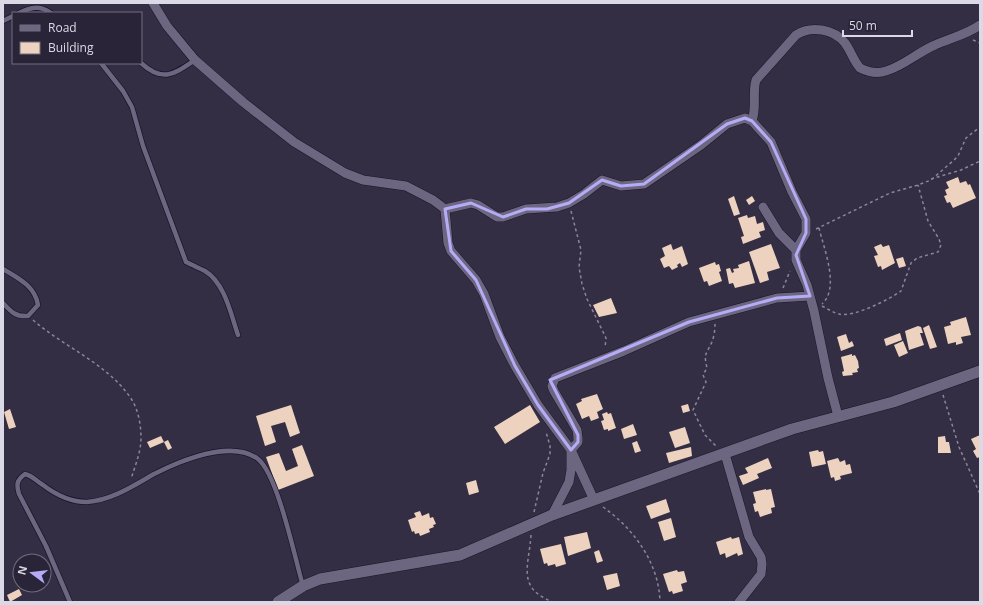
<svg xmlns="http://www.w3.org/2000/svg" width="983" height="605" font-family="'Open Sans',sans-serif">
<style>
.building{fill:#edd3bf}
.lines{fill:none;stroke-linecap:round;stroke-linejoin:round}
.service-casing{stroke:#1b152a;stroke-width:6}
.minor-casing{stroke:#1b152a;stroke-width:10}
.tertiary-casing{stroke:#1b152a;stroke-width:12}
.path{stroke:#8b8698;stroke-width:1.5;stroke-dasharray:3 3;stroke-linecap:butt}
.service{stroke:#6d6680;stroke-width:4.5}
.minor{stroke:#6d6680;stroke-width:9}
.tertiary{stroke:#6d6680;stroke-width:11}
.marked{fill:none;stroke:#b5acf8;stroke-width:3;stroke-linejoin:round}
</style>
<rect width="100%" height="100%" fill="#342e44"/>
<!-- building -->
<path class="building" d="M958,177L960,183L966,181L968,185L970,184L976,198L953,208L950,202L947,203L944,196L947,195L945,190L949,188L946,182Z
M734,196L740,214L734,216L728,199Z
M752,196L755,201L749,205L746,200Z
M747,215L748,218L755,216L757,224L763,222L765,230L759,232L761,237L743,244L741,237L744,236L738,218Z
M671,244L673,250L682,246L688,264L682,267L680,263L677,265L678,267L672,270L669,266L664,268L660,259L665,256L662,248Z
M771,244L780,268L767,272L769,280L760,283L749,252Z
M881,244L883,247L889,245L895,263L882,270L881,266L878,267L874,256L878,255L874,247Z
M903,257L906,266L899,268L896,259Z
M749,261L755,283L735,288L733,283L729,284L726,269L730,268L732,273L734,272L733,269L739,268L738,265Z
M715,262L716,265L719,264L721,271L719,272L722,281L709,286L707,281L704,282L699,268Z
M611,298L617,313L599,317L593,305Z
M966,317L971,335L961,337L963,343L956,345V342L948,344L944,327L951,325L950,322Z
M929,325L937,347L930,349L923,328Z
M918,326L921,327L923,333H920L924,345L909,350L905,331Z
M900,333L902,340L886,346L884,339Z
M846,334L849,343L852,341L854,346L841,351L837,337Z
M903,341L908,353L899,357L894,345Z
M852,354V356L855,355L858,361L859,368L857,369L858,372L852,373L853,375L843,376L842,372L844,371L841,357Z
M597,394L603,409L597,412L599,418L591,421L589,416L582,419L576,404L582,401L581,399Z
M688,404L690,411L683,413L681,406Z
M291,405L300,433L290,437L285,422L271,426L276,442L265,446L256,416Z
M530,405L540,422L505,444L494,427Z
M10,409L16,427L9,429L4,412Z
M607,412L608,414L611,413L616,428L608,431V429L604,430L601,421L604,420L602,414Z
M633,424L637,435L624,439L621,429Z
M685,427L690,443L675,448L669,432Z
M980,435V457L977,458L973,451L976,449L971,439Z
M161,436L164,442L150,448L147,442Z
M945,436L946,442H949L951,453H938V437Z
M168,440L172,448L168,450L164,442Z
M637,441L641,451L635,453L632,443Z
M302,445L314,476L278,490L266,457L279,453L286,471L298,466L292,449Z
M691,447L692,456L669,463L666,453Z
M818,450L819,452L823,451L826,464L812,467L809,452Z
M768,458L772,468L757,474L759,478L743,485L739,476L748,473L745,468Z
M838,458L840,462L845,460L846,465L850,464L852,473L840,476L841,479L835,481L834,477L831,478L827,461Z
M476,480L479,492L469,495L466,483Z
M766,489V490L771,489L775,507L771,508L772,513L760,517L758,511L755,512L753,504L756,503L753,492Z
M666,499L670,512L651,519L646,506Z
M420,511L422,516L429,513L430,518L433,517L436,524L433,525L434,527L429,529L430,532L420,536L419,533L415,534L414,531L412,532L408,520L416,517L414,513Z
M671,518L676,537L664,541L658,522Z
M587,532L591,548L568,556L564,537Z
M731,537L732,539L739,537L743,554L738,556L737,553L726,558L725,553L720,555L716,542Z
M561,544L566,564L556,567L555,564L548,566L547,563L544,564L540,549Z
M599,550L603,561L597,563L594,552Z
M677,570L678,572L684,571L687,582L681,584L683,591L673,594L672,591L669,592L663,574Z
M617,573L620,586L607,590L603,576Z
M19,589L22,595L10,602L7,595Z"/>
<g class="lines">
<defs>
<path id="service" d="M19,13C31,7 40,5 51,13
M3,21L13,16
M101,63L123,91L132,107L143,146L186,262C192,265 199,268 205,271C225,283 231,315 238,335
M141,63C163,83 174,74 195,60
M3,269C18,278 35,286 38,305L28,316C16,317 11,312 3,303
M70,602L46,546L19,494C16,484 17,480 25,474C33,476 36,481 43,485C56,495 71,502 87,502C112,500 133,486 154,474C180,461 231,439 258,459C278,475 295,559 303,586"/>
<path id="minor" d="M153,3L167,26L195,60L243,102L294,142L345,173L363,180L406,186L433,200L445,209L448,243L451,251L476,280L484,294L500,337L515,366L538,405L571,450L594,500
M752,121C757,107 752,93 756,80L796,35C811,25 834,29 845,43C851,51 853,60 860,68C868,72 877,74 886,71C904,66 918,52 935,45C950,38 966,35 980,25
M763,207L779,233L796,250
M445,209L471,203L478,205L497,217H503L526,209L557,207L569,203L584,194L602,180L621,186L644,184L701,145L727,124L745,118L752,121L771,142L792,192L806,219V233L796,250V260L807,285L814,311L828,378L838,416
M725,454L749,537L761,557L762,564L761,574L739,602
M552,515L569,482L571,470V450L578,442V438L577,430L554,391L552,386L555,378L624,351L689,322L777,298L810,296"/>
<path id="tertiary" d="M278,602L303,586L320,579L460,555L552,515L792,429L893,402L980,371"/>
</defs>
<!-- service casing -->
<use href="#service" class="service-casing"/>
<!-- minor casing -->
<use href="#minor" class="minor-casing"/>
<!-- tertiary casing -->
<use href="#tertiary" class="tertiary-casing"/>
<!-- path -->
<path class="path" d="M973,40L980,43
M931,179L961,170L980,161
M571,211L581,250L579,267L582,284L587,299L606,338L605,348
M819,228C824,249 840,288 822,304
M816,229L890,193L918,185L931,180L954,160L958,156L966,138L980,127
M783,288L790,271
M822,306C828,309 834,313 839,314C853,318 890,299 901,291L911,263L917,258L938,252L941,245L939,239L928,221L918,185
M33,320C64,347 106,363 130,397C138,408 141,424 141,438C141,452 135,466 131,479
M715,324C715,330 714,338 711,344C705,356 704,354 707,368L703,375L706,382L693,410L705,435L716,446
M943,395L959,447L980,494
M603,507C634,529 659,563 660,602
M534,512L543,473L550,454V446L546,432
M531,535C529,566 516,588 553,602"/>
<!-- service -->
<use href="#service" class="service"/>
<!-- minor -->
<use href="#minor" class="minor"/>
<!-- tertiary -->
<use href="#tertiary" class="tertiary"/>
</g>
<!-- marked area -->
<path class="marked" d="M745,118L752,121L771,142L806,219V233L796,255L810,296L777,298L689,322L550,380L578,435V442L571,450L538,405L515,366L476,280L451,251L445,209L471,203L503,217L526,209H547L569,203L602,180L621,186L644,184L727,124Z"/>
<!-- border -->
<rect width="983" height="605" fill="none" stroke="#dcd9e7" stroke-width="8"/>
<!-- legend -->
<rect x="12" y="12" width="130" height="52" fill="#2a2439" stroke="#716c7f"/>
<rect x="20" y="25" width="20" height="6" fill="#6d6680" stroke="#716c7f"/>
<text x="48" y="32" font-size="12" fill="#dcd9e7">Road</text>
<rect x="20" y="42" width="20" height="12" fill="#edd3bf" stroke="#716c7f"/>
<text x="48" y="52" font-size="12" fill="#dcd9e7">Building</text>
<!-- north arrow -->
<g transform="translate(32 573) rotate(285)"><circle r="19" fill="#2a2439" stroke="#716c7f"/>
<path d="M0-3L7 15L0 10L-7 15Z" fill="#b5acf8"/>
<text y="-6" font-size="11" font-weight="bold" text-anchor="middle" fill="#dcd9e7">N</text>
</g>
<!-- scale -->
<path d="M843 30v6h69v-6" fill="none" stroke="#dcd9e7" stroke-width="2"/>
<text x="849" y="30" font-size="12" fill="#dcd9e7" stroke="#2a2439" stroke-width="3" paint-order="stroke">50 m</text>
</svg>
